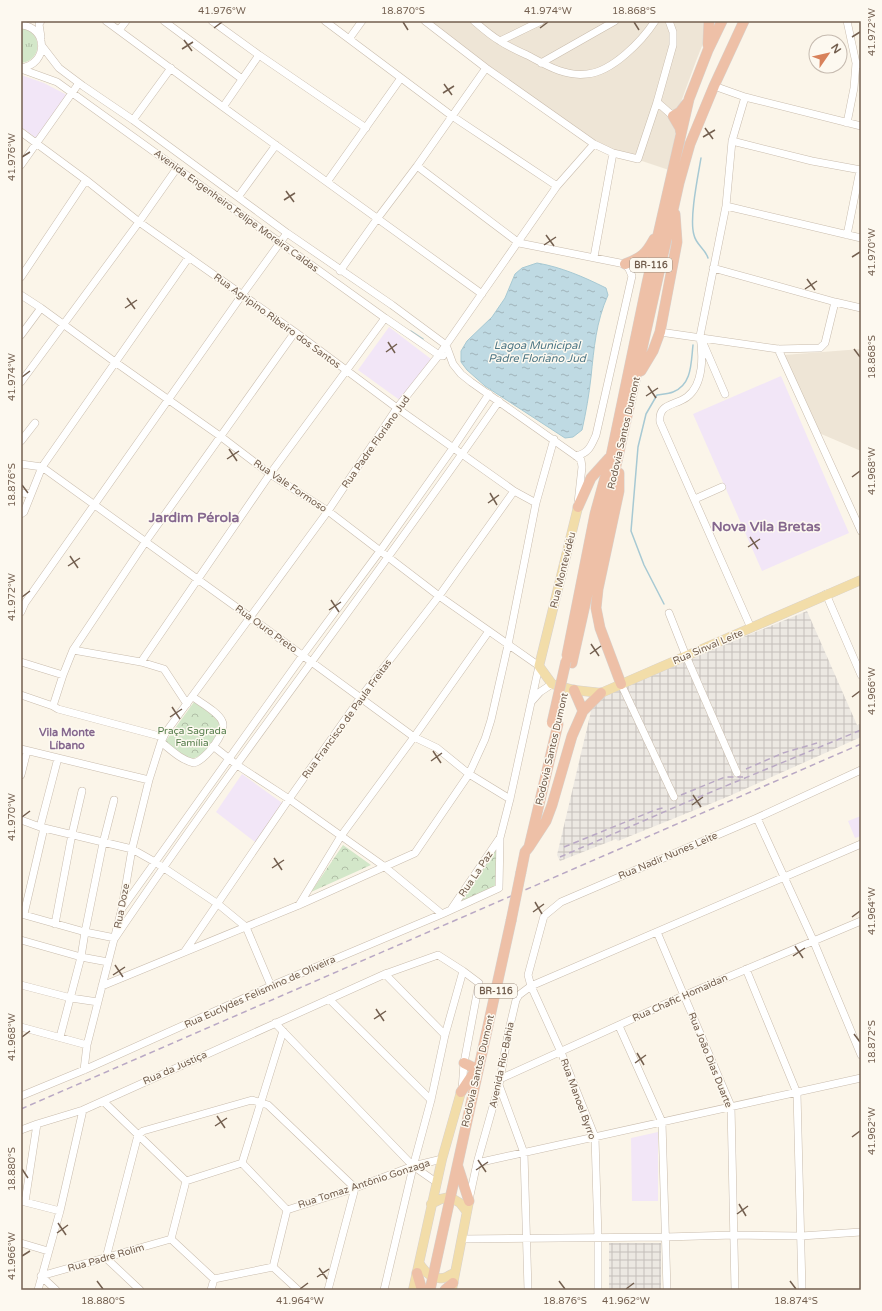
<svg xmlns="http://www.w3.org/2000/svg" width="882" height="1311" font-family="'Varela Round',sans-serif">
<style>
.residential{fill:#eee5d6}
.industrial{fill:url(#industrial-grid)}
.education{fill:#f2e6f7}
.grass{fill:url(#grass-tufts)}
.park{fill:url(#park-crowns)}
.water{fill:url(#water-ripples);stroke:#a7c9d3}
.lines{fill:none;stroke-linecap:round;stroke-linejoin:round}
.stream{stroke:#a7c9d3;stroke-width:1.5}
.minor-casing{stroke:#c9bcad;stroke-width:8}
.major-casing{stroke:#d8d2ce;stroke-width:10}
.highway-casing{stroke:#d8d2ce;stroke-width:11}
.minor{stroke:#fff;stroke-width:7}
.major{stroke:#f2dda9;stroke-width:9}
.highway{stroke:#eec0a7;stroke-width:10}
.rail{stroke:#b9a8c4;stroke-width:1.5;stroke-dasharray:6 4;stroke-linecap:butt}
.highway-bridge-casing{stroke:#d8d2ce;stroke-width:11;stroke-linecap:butt}
.highway-bridge{stroke:#eec0a7;stroke-width:10}
.ticks{fill:none;stroke:#735f4f;stroke-width:1.5}
.labels{text-anchor:middle;dominant-baseline:central;stroke-width:3;stroke-linejoin:round;paint-order:stroke}
.shield{fill:#fdf9f0;stroke:#9c8d7f;stroke-width:1}
.shield-label{font-size:9px;font-weight:bold;fill:#735f4f}
.street-label{font-size:10px;fill:#735f4f;stroke:#fdf9f0}
.park-label{font-size:10px;fill:#557d4b;stroke:#fdf9f0}
.water-label{font-size:11px;font-style:italic;fill:#4b7584;stroke:#fdf9f0}
.neighbourhood-label{font-size:11px;font-weight:bold;fill:#85678e;stroke:#fdf9f0}
.district-label{font-size:14px;font-weight:bold;fill:#85678e;stroke:#fdf9f0}
.neatline{fill:none;stroke:#735f4f;stroke-width:1.5}
.ticks-label{font-size:10px;text-anchor:middle;fill:#735f4f}
</style>
<defs>
<pattern id="industrial-grid" width="8" height="8" patternUnits="userSpaceOnUse"><rect width="8" height="8" fill="#ece8e2"/><path d="M0 4h8M4 0v8" fill="none" stroke="#c4bfba"/></pattern>
<pattern id="grass-tufts" width="24" height="20" patternUnits="userSpaceOnUse"><rect width="24" height="20" fill="#d3e7c9"/><path d="M3 7l-1-3M5 7V3M7 7l1-3M15 17l-1-3M17 17v-4M19 17l1-3" fill="none" stroke="#b0bea6"/></pattern>
<pattern id="park-crowns" width="20" height="18" patternUnits="userSpaceOnUse"><rect width="20" height="18" fill="#d3e7c9"/><path d="M2 6a3 3 0 1 1 6 0M12 15a3 3 0 1 1 6 0" fill="none" stroke="#b0bea6"/></pattern>
<pattern id="water-ripples" width="26" height="14" patternUnits="userSpaceOnUse"><rect width="26" height="14" fill="#bfdae3"/><path d="M2 4q2-2 4 0t4 0M15 11q2-2 4 0t4 0" fill="none" stroke="#a0b4ba"/></pattern>
</defs>
<rect width="100%" height="100%" fill="#fbf5e9"/>
<!-- residential -->
<path class="residential" d="M423,21H712L696,61L681,102L669,170L627,156L608,153Z
M861,349V451L819,433L784,355Z"/>
<!-- industrial -->
<path class="industrial" d="M807,611L857,725L861,724V737L727,797L618,841L616,839L560,861L557,855L592,707L602,695Z
M609,1243H661V1290H609Z"/>
<!-- education -->
<path class="education" d="M21,75L44,83L67,95L36,138L21,127Z
M389,327L431,359L401,401L358,370Z
M781,376L849,533L762,571L693,414Z
M242,774L285,805L259,845L216,812Z
M861,816V836L855,838L848,821Z
M658,1132V1201H632L631,1138Z"/>
<!-- grass -->
<path class="grass" d="M21,28C43,31 43,61 21,63Z"/>
<!-- park -->
<path class="park" d="M194,702L219,719L220,729C212,741 205,758 189,759L165,742Z
M343,845L371,865L311,892Z
M498,845L497,885L458,904Z"/>
<!-- water -->
<path class="water" d="M537,263C561,267 584,277 606,288L608,295C596,322 594,348 591,377C589,395 586,412 582,430L573,437L565,438L485,386L467,370L461,362V351L467,341L492,317L505,298L515,274L522,268Z"/>
<g class="lines">
<!-- stream -->
<path class="stream" d="M701,158C698,176 689,219 694,235C696,245 705,248 708,258
M411,331L423,339
M664,604L644,565L631,531L638,447L646,414L657,395C662,394 668,394 673,392C692,385 691,363 693,345"/>
<defs>
<path id="minor" d="M106,21L223,107L482,294
M164,21L242,79
M212,21L259,55L366,128
M325,21L452,116L557,186
M425,21L486,68L594,144L613,153L638,159L657,102L673,45V32L669,21
M474,21C482,28 491,36 500,41C509,47 518,51 527,55C546,65 565,77 587,74C612,72 642,41 655,21
M847,21L856,63L861,65
M21,25C48,27 49,64 21,68
M119,30L126,21
M41,37L39,24L41,21
M349,39L362,21
M500,41L541,21
M42,46L59,68L83,86L133,120L287,233L392,305L446,345L453,364L461,374L471,382L576,456L581,460L582,467L578,503
M541,63L615,21
M21,69L57,82L385,318L439,355L443,356
M714,86L745,97L861,126
M657,102L673,116
M223,107L259,55
M133,120L171,68
M847,123L854,88L856,63
M21,132L86,180L139,222L295,332L397,408L514,491L536,503
M732,141L812,161L861,170
M21,165L79,83
M417,166L519,243L625,264L629,269L632,276L596,435C591,446 589,453 576,456
M327,182L401,78
M238,197L276,145
M726,206L861,238
M847,235L860,170
M594,257L613,153
M713,268L835,302L861,308
M340,271L377,219L417,166L486,68
M21,277L86,180
M21,295L41,308L115,362L220,436L270,474L328,511L439,596L539,666L510,799L500,838L499,888L442,914L271,986L84,1070L21,1096
M660,332L778,349L820,348L825,343L835,302
M21,335L41,308
M700,336C703,355 704,384 687,397C675,406 658,403 660,422L751,628
M778,349L861,531
M21,382L139,222L177,168
M725,394L700,336L726,206L732,141L745,97
M21,441L35,423
M21,464L42,467L250,617L414,737L437,748L469,774L510,799
M21,493L31,494
M695,499L722,487
M21,514L24,512L42,467L189,257
M826,594L861,675
M21,612L25,603L242,295L287,233
M669,613L686,656L737,773
M73,650L141,662L164,669L187,704
M21,662L63,675
M141,662L270,474L385,318
M621,684L674,797
M21,695L53,706L58,709L163,737
M532,701L540,692L552,684
M53,706L63,675L73,650L146,541L295,332
M161,742C171,750 181,760 194,763C205,760 228,732 222,721C218,712 201,703 193,697
M213,746L237,765L289,799L385,867L442,914
M21,749L149,780
M21,775L27,751
M757,818L813,940L861,1055
M21,820L40,827L132,849L155,862L218,904L246,927L271,986
M40,827L58,758
M299,905L341,836L414,737L489,631
M123,907L303,655L380,551L453,448L489,394
M452,908L499,839
M21,914L85,932L115,938C238,756 374,582 499,401
M24,914L44,828
M55,924L72,834L82,791
M657,932L731,1106L735,1290
M21,940L81,957L108,962
M185,951L289,799L361,697L439,596L514,491
M746,969L797,1093L802,1290
M385,974L445,1035
M21,985L71,998L98,1002
M102,986L299,905L415,853L469,774L485,739L491,720L508,645L536,503L554,439
M329,999L431,1100
M275,1023L413,1166L436,1182
M619,1026L662,1122L667,1290
M21,1027L87,1045
M60,1037L81,957L85,932L103,843L114,800
M84,1070L87,1045L122,908L132,849L149,780L161,742L166,732L328,511L397,408L439,355L557,186L594,144
M500,1079L683,996L861,921
M499,1085L524,1153L528,1290
M103,1101L186,1181
M21,1130L37,1124L83,1110
M242,1163L283,1031
M477,1163L861,1078
M469,1200L477,1163L499,1085L508,1034L516,1000L519,995L531,986L861,844
M21,1201L60,1211
M25,1202L37,1124
M287,1210L355,1188L413,1166L442,1159
M171,1239L186,1181L242,1163L287,1210
M171,1239L214,1279L273,1267L287,1210
M462,1239L665,1237L734,1235L801,1236L861,1232
M21,1243L48,1251
M273,1267L298,1290
M41,1276L171,1239
M41,1276L56,1290
M38,1290L60,1211L83,1110L385,974L438,955L463,971L479,983L464,1063L462,1090
M140,1290L106,1258L138,1135L143,1131L252,1100L268,1105L355,1188L328,1290
M211,1290L214,1279
M384,1290L414,1163L431,1100L445,1035L463,971
M598,1290V1238L595,1137L561,1052L531,986L528,975L544,916L561,902L757,818L861,770"/>
<path id="major" d="M578,507L539,666L552,684L574,690L601,693L861,580
M431,1204L441,1199L450,1197L460,1203L467,1212
M419,1263C424,1271 432,1280 443,1278C446,1278 451,1274 454,1273
M452,1289L469,1201
M413,1290L442,1159L461,1092"/>
<path id="highway" d="M708,45L709,21
M681,134L680,128L673,116L680,112L687,103
M625,264C641,258 646,254 654,239
M641,371L653,351L660,332L677,242L675,214
M619,473V491L598,589L596,608L600,628L621,684
M578,507L591,478L609,458
M567,655L595,514L611,456L647,283L689,99L708,50L722,21
M572,663L679,183L690,144L714,86L744,21
M574,690L583,711
M529,847L546,821L552,805L572,736L583,711L601,693
M521,872L525,852L529,847L558,724
M464,1063L476,1069
M461,1092L477,1068
M458,1167L469,1201
M417,1273L422,1290
M430,1290L511,921
M445,1290L453,1283"/>
</defs>
<!-- minor casing -->
<use href="#minor" class="minor-casing"/>
<!-- major casing -->
<use href="#major" class="major-casing"/>
<!-- highway casing -->
<use href="#highway" class="highway-casing"/>
<!-- minor -->
<use href="#minor" class="minor"/>
<!-- major -->
<use href="#major" class="major"/>
<!-- highway -->
<use href="#highway" class="highway"/>
<!-- rail -->
<path class="rail" d="M746,769L783,753L817,743
M681,795L725,777H743
M564,847L655,810L666,807
M560,857L687,802L861,730
M21,1109L861,744"/>
<defs>
<path id="highway-bridge" d="M552,723L566,661
M511,921L521,872"/>
</defs>
<!-- highway-bridge casing -->
<use href="#highway-bridge" class="highway-bridge-casing"/>
<!-- highway-bridge -->
<use href="#highway-bridge" class="highway-bridge"/>
</g>
<!-- ticks -->
<path class="ticks" d="M403,22L408,30M634,22L639,30M214,28L222,22M540,28L548,22M852,37L860,32M184,40L192,51M182,49L193,42M444,84L452,95M443,93L454,86M705,128L713,139M703,137L715,130M22,157L30,152M286,191L294,202M284,200L295,193M546,235L554,246M544,245L556,237M852,257L860,252M807,279L815,290M805,289L817,281M127,298L135,309M125,308L137,300M388,342L395,353M854,349L860,357M386,352L397,344M22,377L30,371M648,386L656,398M646,396L658,388M229,449L237,461M227,459L239,451M852,477L860,471M22,485L28,493M490,493L497,505M488,503L499,495M750,537L758,549M748,547L760,539M70,556L78,568M68,566L80,558M22,597L30,591M331,600L339,612M329,610L341,602M591,644L599,656M590,654L601,646M852,697L860,691M172,707L180,719M170,717L182,709M433,751L441,763M431,761L442,753M693,795L701,807M692,805L703,797M22,817L30,811M274,858L282,870M272,868L284,860M535,902L542,914M533,912L544,904M852,917L860,911M795,946L803,958M793,956L805,948M115,965L123,977M113,975L125,967M376,1009L384,1021M374,1019L386,1011M854,1034L860,1042M22,1037L30,1031M637,1053L644,1065M635,1063L646,1055M217,1116L225,1128M215,1126L227,1118M852,1137L860,1131M478,1160L486,1172M22,1169L28,1178M476,1170L488,1162M739,1204L746,1216M737,1214L748,1206M58,1223L66,1235M57,1233L68,1225M22,1256L30,1251M319,1268L327,1279M317,1277L329,1269M97,1281L103,1289M559,1281L565,1289M790,1281L796,1289M300,1289L308,1283M626,1289L634,1283"/>
<g class="labels">
<!-- shield labels -->
<g class="shield">
<rect x="630" y="258" width="42" height="14" rx="3"/>
<rect x="475" y="984" width="42" height="14" rx="3"/>
</g>
<g class="shield-label">
<text x="651" y="265">BR-116</text>
<text x="496" y="991">BR-116</text>
</g>
<!-- street labels -->
<g class="street-label">
<text transform="translate(236 211) rotate(36)">Avenida Engenheiro Felipe Moreira Caldas</text>
<text transform="translate(277 321) rotate(36)">Rua Agripino Ribeiro dos Santos</text>
<text transform="translate(624 433) rotate(-77)">Rodovia Santos Dumont</text>
<text transform="translate(376 442) rotate(-55)">Rua Padre Floriano Jud</text>
<text transform="translate(290 486) rotate(34)">Rua Vale Formoso</text>
<text transform="translate(563 570) rotate(-76)">Rua Montevidéu</text>
<text transform="translate(266 629) rotate(36)">Rua Ouro Preto</text>
<text transform="translate(708 647) rotate(-23)">Rua Sinval Leite</text>
<text transform="translate(347 719) rotate(-54)">Rua Francisco de Paula Freitas</text>
<text transform="translate(552 749) rotate(-77)">Rodovia Santos Dumont</text>
<text transform="translate(668 856) rotate(-23)">Rua Nadir Nunes Leite</text>
<text transform="translate(476 874) rotate(-56)">Rua La Paz</text>
<text transform="translate(122 906) rotate(-79)">Rua Doze</text>
<text transform="translate(260 992) rotate(-24)">Rua Euclydes Felismino de Oliveira</text>
<text transform="translate(680 998) rotate(-24)">Rua Chafic Homaidan</text>
<text transform="translate(710 1060) rotate(68)">Rua João Dias Duarte</text>
<text transform="translate(502 1065) rotate(-78)">Avenida Rio-Bahia</text>
<text transform="translate(175 1068) rotate(-24)">Rua da Justiça</text>
<text transform="translate(478 1071) rotate(-77)">Rodovia Santos Dumont</text>
<text transform="translate(578 1099) rotate(70)">Rua Manoel Byrro</text>
<text transform="translate(364 1184) rotate(-18)">Rua Tomaz Antônio Gonzaga</text>
<text transform="translate(106 1258) rotate(-16)">Rua Padre Rolim</text>
</g>
<!-- park labels -->
<g class="park-label">
<text x="192" y="731">Praça Sagrada<tspan x="192" dy="12">Família</tspan></text>
</g>
<!-- water labels -->
<g class="water-label">
<text x="537" y="345">Lagoa Municipal<tspan x="537" dy="13">Padre Floriano Jud</tspan></text>
</g>
<!-- neighbourhood labels -->
<g class="neighbourhood-label">
<text x="67" y="732">Vila Monte<tspan x="67" dy="13">Líbano</tspan></text>
</g>
<!-- district labels -->
<g class="district-label">
<text x="194" y="517">Jardim Pérola</text>
<text x="766" y="526">Nova Vila Bretas</text>
</g>
</g>
<!-- border -->
<rect width="882" height="1311" fill="none" stroke="#fdf9f0" stroke-width="44"/>
<!-- north arrow -->
<g transform="translate(828 54) rotate(56)"><circle r="19" fill="#fdf9f0" stroke="#c6bbb0"/>
<path d="M0-3L7 15L0 10L-7 15Z" fill="#d8825b"/>
<text y="-6" font-size="11" font-weight="bold" text-anchor="middle" fill="#735f4f">N</text>
</g>
<rect x="22" y="22" width="838" height="1267" class="neatline"/>
<g class="ticks-label">
<text x="222" y="14">41.976°W</text>
<text x="403" y="14">18.870°S</text>
<text x="548" y="14">41.974°W</text>
<text x="634" y="14">18.868°S</text>
<text transform="translate(871 32) rotate(-90)" y="4">41.972°W</text>
<text transform="translate(11 157) rotate(-90)" y="4">41.976°W</text>
<text transform="translate(871 252) rotate(-90)" y="4">41.970°W</text>
<text transform="translate(871 357) rotate(-90)" y="4">18.868°S</text>
<text transform="translate(11 377) rotate(-90)" y="4">41.974°W</text>
<text transform="translate(871 471) rotate(-90)" y="4">41.968°W</text>
<text transform="translate(11 485) rotate(-90)" y="4">18.876°S</text>
<text transform="translate(11 597) rotate(-90)" y="4">41.972°W</text>
<text transform="translate(871 691) rotate(-90)" y="4">41.966°W</text>
<text transform="translate(11 817) rotate(-90)" y="4">41.970°W</text>
<text transform="translate(871 911) rotate(-90)" y="4">41.964°W</text>
<text transform="translate(11 1037) rotate(-90)" y="4">41.968°W</text>
<text transform="translate(871 1042) rotate(-90)" y="4">18.872°S</text>
<text transform="translate(871 1131) rotate(-90)" y="4">41.962°W</text>
<text transform="translate(11 1169) rotate(-90)" y="4">18.880°S</text>
<text transform="translate(11 1256) rotate(-90)" y="4">41.966°W</text>
<text x="103" y="1304">18.880°S</text>
<text x="300" y="1304">41.964°W</text>
<text x="565" y="1304">18.876°S</text>
<text x="626" y="1304">41.962°W</text>
<text x="796" y="1304">18.874°S</text>
</g>
</svg>
